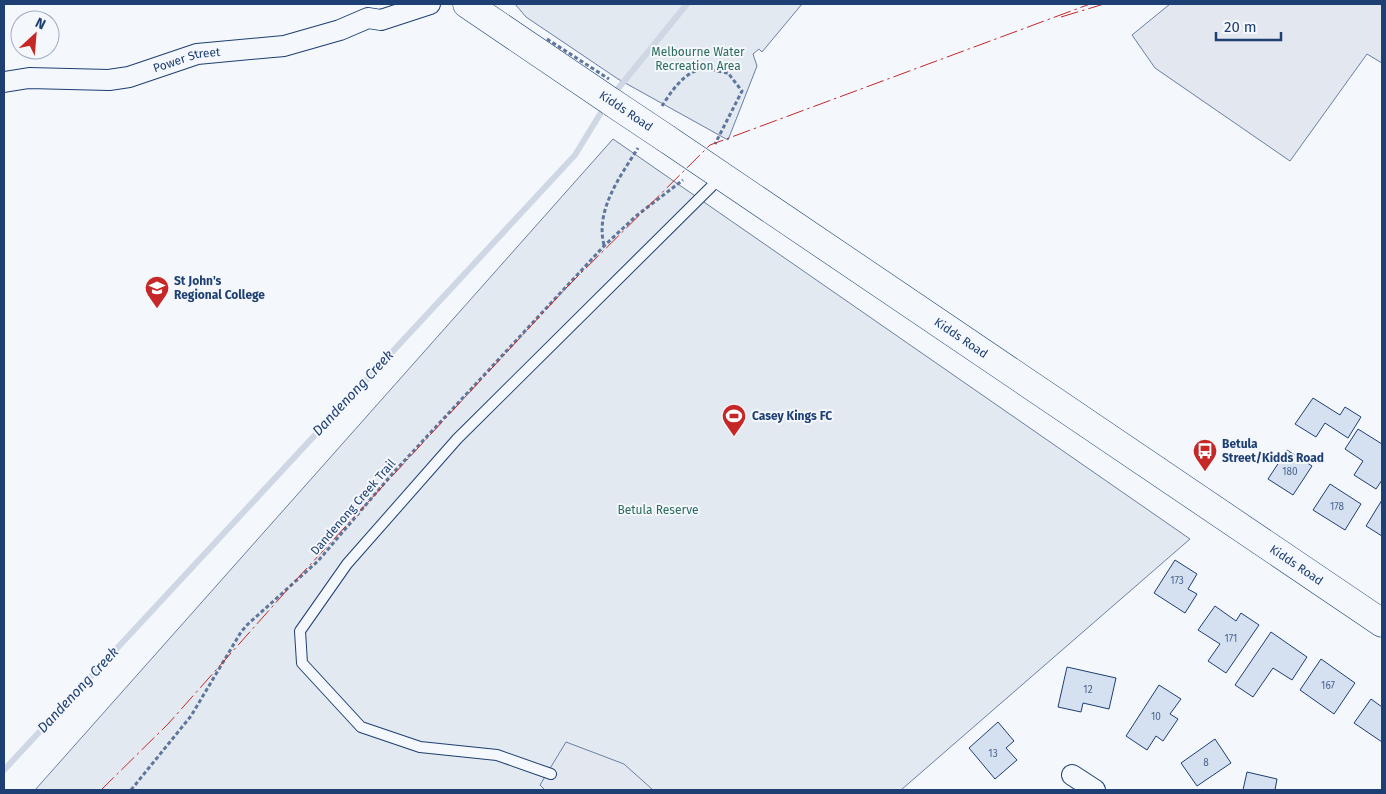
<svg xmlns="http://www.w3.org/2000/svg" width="1386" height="794" font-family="'Fira Sans',sans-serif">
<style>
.green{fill:#e3e9f0;stroke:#687fa3}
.parking{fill:#e3e8f0;stroke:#687fa3}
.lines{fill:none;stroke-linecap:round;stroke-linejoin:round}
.stream{stroke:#cfd7e4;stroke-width:6}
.building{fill:#d5e0f0;stroke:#1d3f73}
.service-casing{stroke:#1d3f73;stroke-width:12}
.minor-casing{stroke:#1d3f73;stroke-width:22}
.secondary-casing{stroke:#1d3f73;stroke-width:29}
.path{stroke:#5e769c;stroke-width:3;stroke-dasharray:4 2.5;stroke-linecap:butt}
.service{stroke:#f4f7fb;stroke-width:10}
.minor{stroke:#f4f7fb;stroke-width:20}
.secondary{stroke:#f4f7fb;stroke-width:28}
.secondary-bridge-casing{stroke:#1d3f73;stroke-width:29;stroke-linecap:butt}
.path-bridge{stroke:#5e769c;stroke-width:3;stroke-dasharray:4 2.5;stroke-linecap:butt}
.secondary-bridge{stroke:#f4f7fb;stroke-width:28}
.power{stroke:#c62828;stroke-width:1;stroke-dasharray:18 4 2.5 4;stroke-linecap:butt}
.labels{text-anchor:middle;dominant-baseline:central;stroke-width:4;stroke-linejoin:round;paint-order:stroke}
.number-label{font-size:10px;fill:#4b6792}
.park-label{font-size:12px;fill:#2c6c60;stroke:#f4f7fb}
.street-label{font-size:12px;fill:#1d3f73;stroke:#f4f7fb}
.poi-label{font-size:12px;font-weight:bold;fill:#1d3f73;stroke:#f4f7fb;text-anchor:start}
.water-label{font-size:14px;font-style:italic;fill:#1d3f73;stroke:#f4f7fb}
</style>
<rect width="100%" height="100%" fill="#f4f7fb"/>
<!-- green -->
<path class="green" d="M515,4H802L762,52L759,49L753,54L757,66L728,140L618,79L526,17Z
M613,139L1190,539L901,790H35Z"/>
<!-- parking -->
<path class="parking" d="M1170,4H1382V63L1367,54L1290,161L1155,68L1132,35Z
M566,742L624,764L653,790H545L540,785Z"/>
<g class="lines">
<!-- stream -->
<path class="stream" d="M612,96L687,4
M4,770L575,155L605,106"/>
</g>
<!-- building -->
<path class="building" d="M1313,398L1340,415L1345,407L1361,417L1348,438L1325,423L1316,437L1295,424Z
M1358,429L1382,444V480L1376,489L1354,475L1363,461L1345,449Z
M1287,450L1312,466L1293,495L1268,479Z
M1330,484L1361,504L1345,530L1313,510Z
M1382,500V536L1366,526Z
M1175,560L1197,574L1188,589L1197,594L1185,613L1154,593Z
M1215,606L1236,621L1241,613L1259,625L1226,673L1208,661L1220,644L1198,630Z
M1271,632L1307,657L1292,680L1273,668L1253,697L1235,685Z
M1321,659L1355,683L1334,714L1300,690Z
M1067,667L1116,678L1109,709L1083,703L1081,712L1058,707Z
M1159,685L1181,699L1170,714L1178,719L1163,741L1156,736L1147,750L1126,736Z
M1371,699L1382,707V742L1354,723Z
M998,722L1014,741L1006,748L1017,760L995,779L969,748Z
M1215,739L1231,763L1197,786L1181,763Z
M1247,772L1277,779L1275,790H1243Z"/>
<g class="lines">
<defs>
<path id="service" d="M551,774L497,755L420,747L361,727L302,663L300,631L347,564L457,439L721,177"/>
<g id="minor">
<path id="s1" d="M4,82L29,78L109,80L129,77L197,54L284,46L340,30L368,18L381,20L430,4"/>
<path d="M1072,775L1095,790"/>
</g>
<g id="secondary">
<path d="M467,4L613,103"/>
<path id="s2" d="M667,139L1382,623"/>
</g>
</defs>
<!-- service casing -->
<use href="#service" class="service-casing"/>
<!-- minor casing -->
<use href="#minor" class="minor-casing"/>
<!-- secondary casing -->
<use href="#secondary" class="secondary-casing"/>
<!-- path -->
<path class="path" d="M662,106C671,92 685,70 704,69C711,69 721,72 728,73L742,91L715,144
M604,245C595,210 620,177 638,148
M131,790L191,716L241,632L248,624L318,561L393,473L604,246L636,216L683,180"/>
<!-- service -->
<use href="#service" class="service"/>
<!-- minor -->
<use href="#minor" class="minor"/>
<!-- secondary -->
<use href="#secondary" class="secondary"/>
<defs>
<path id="secondary-bridge" d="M613,103L667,139"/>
</defs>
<!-- secondary-bridge casing -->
<use href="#secondary-bridge" class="secondary-bridge-casing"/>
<!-- path-bridge -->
<path class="path-bridge" d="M547,39L609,79"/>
<!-- secondary-bridge -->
<use href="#secondary-bridge" class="secondary-bridge"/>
<!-- power -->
<path class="power" d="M1061,17L1104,4
M101,790L168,724L296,580L566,288L710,145L1090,4"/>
</g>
<!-- icons -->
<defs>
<symbol id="school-pin" viewBox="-11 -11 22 30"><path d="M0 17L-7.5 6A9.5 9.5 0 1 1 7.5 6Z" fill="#c62828" stroke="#f4f7fb"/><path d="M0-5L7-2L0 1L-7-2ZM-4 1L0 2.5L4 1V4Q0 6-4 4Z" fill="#fff"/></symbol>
<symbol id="stadium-pin" viewBox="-11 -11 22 30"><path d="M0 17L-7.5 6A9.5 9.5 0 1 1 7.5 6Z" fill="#c62828" stroke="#f4f7fb"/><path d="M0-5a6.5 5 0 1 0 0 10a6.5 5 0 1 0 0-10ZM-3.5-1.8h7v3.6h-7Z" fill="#fff"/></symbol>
<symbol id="bus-pin" viewBox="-11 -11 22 30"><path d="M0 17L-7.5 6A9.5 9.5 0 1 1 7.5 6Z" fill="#c62828" stroke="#f4f7fb"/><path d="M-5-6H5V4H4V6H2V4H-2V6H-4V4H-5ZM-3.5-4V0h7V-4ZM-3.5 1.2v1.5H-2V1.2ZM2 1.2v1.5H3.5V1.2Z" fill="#fff"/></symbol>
</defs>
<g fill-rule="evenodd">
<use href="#school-pin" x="143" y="274" width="28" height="38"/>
<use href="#stadium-pin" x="720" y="402" width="28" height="38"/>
<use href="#bus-pin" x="1191" y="437" width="28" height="38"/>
</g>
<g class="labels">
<!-- number labels -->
<g class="number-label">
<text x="1290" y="472">180</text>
<text x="1337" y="507">178</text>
<text x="1177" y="581">173</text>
<text x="1231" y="639">171</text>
<text x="1328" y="686">167</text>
<text x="1088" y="690">12</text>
<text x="1156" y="717">10</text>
<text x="993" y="754">13</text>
<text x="1206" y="763">8</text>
</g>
<!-- park labels -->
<g class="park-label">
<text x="698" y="52">Melbourne Water<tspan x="698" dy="14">Recreation Area</tspan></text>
<text x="658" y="510">Betula Reserve</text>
</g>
<!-- street labels -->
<g class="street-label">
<text stroke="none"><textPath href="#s1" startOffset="186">Power Street</textPath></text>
<text transform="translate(626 111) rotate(34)">Kidds Road</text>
<text stroke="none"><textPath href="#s2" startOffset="355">Kidds Road</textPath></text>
<text transform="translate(353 507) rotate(-49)">Dandenong Creek Trail</text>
<text stroke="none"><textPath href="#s2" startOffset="760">Kidds Road</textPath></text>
</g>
<!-- poi labels -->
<g class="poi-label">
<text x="174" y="281">St John's<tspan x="174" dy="14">Regional College</tspan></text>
<text x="752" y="416">Casey Kings FC</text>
<text x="1222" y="444">Betula<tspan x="1222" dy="14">Street/Kidds Road</tspan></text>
</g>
<!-- water labels -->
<g class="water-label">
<text transform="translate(353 393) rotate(-47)">Dandenong Creek</text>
<text transform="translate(78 690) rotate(-47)">Dandenong Creek</text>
</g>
</g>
<!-- border -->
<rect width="1386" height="794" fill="none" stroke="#1d3f73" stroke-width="10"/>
<!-- north arrow -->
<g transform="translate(35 35) rotate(26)"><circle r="24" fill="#f4f7fb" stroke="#9eadc5"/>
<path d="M0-4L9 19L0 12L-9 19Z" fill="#c62828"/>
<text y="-8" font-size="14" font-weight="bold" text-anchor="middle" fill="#1d3f73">N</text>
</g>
<!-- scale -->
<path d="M1216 32v8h65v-8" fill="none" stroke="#1d3f73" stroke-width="2.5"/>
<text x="1224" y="32" font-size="15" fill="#1d3f73" stroke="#f4f7fb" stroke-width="4" paint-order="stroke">20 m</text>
</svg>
